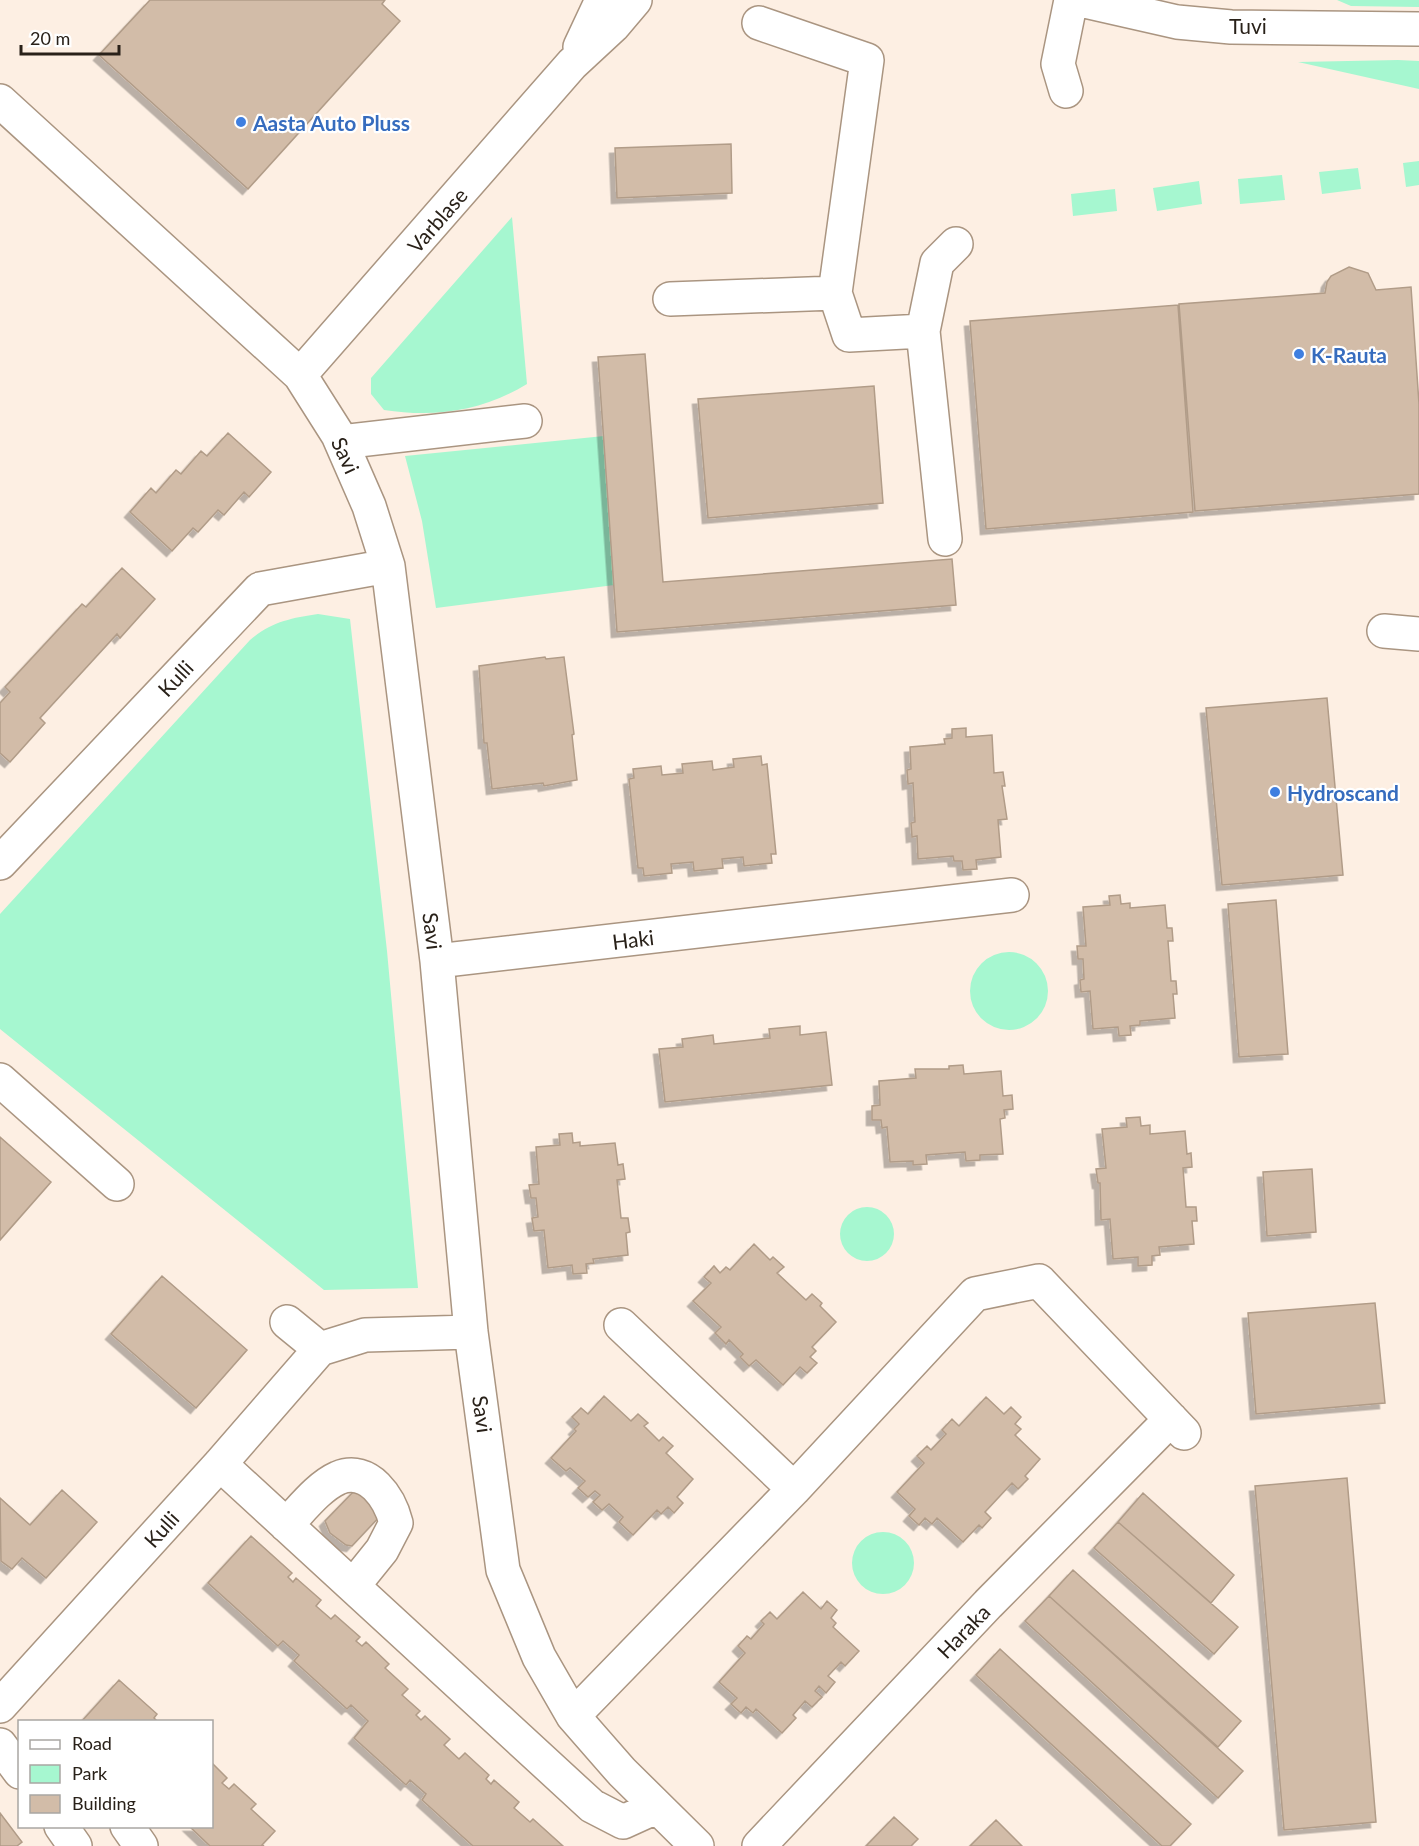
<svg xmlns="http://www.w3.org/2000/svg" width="1419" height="1846" font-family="Lato,sans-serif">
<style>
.green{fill:#a6f7d0}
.building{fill:#d2bca8;stroke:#b19c88;stroke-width:1.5;filter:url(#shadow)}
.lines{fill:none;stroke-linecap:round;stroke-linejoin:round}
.minor-casing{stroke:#aa9581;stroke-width:36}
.minor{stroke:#fff;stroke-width:33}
.shop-dot{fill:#3f7fe0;stroke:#fff;stroke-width:2}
.labels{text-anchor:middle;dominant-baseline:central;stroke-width:4.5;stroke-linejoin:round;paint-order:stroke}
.street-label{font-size:21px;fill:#292119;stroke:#fff}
.shop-label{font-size:21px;font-weight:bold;fill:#366cbe;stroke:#fff;text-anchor:start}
</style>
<defs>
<filter id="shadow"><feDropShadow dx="-5.5" dy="5.5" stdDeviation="0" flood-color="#0004"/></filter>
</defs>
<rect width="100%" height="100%" fill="#fdefe3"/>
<!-- green -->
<path class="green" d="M1337,0H1419V7L1351,6Z
M1398,60L1419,61V89L1298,62Z
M1419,161V185L1406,187L1403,163Z
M1358,168L1361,189L1322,194L1319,172Z
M1282,175L1285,200L1240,204L1238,179Z
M1199,181L1202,204L1157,211L1153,188Z
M1115,189L1117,211L1073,216L1071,194Z
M512,217L527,384C483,411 436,418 384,410L371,394V378Z
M604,436L614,585L436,608L422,521L405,456Z
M318,614L350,619L387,951L418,1288L324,1290L0,1029V914L250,640C271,622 291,618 318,614Z
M970 991a39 39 0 1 1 78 0a39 39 0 1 1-78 0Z
M840 1234a27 27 0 1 1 54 0a27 27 0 1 1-54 0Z
M852 1563a31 31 0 1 1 62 0a31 31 0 1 1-62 0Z"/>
<!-- building -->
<path class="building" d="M150,0H385L382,4L400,21L248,189L99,55Z
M731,144L732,193L617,198L615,148Z
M1349,267L1368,273L1376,290L1411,287L1419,404V494L1195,511L1179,304L1325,293L1327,282L1331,276Z
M1178,305L1193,512L986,529L970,321Z
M645,354L663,582L952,559L956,605L617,632L598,357Z
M874,386L883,503L708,518L698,399Z
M228,433L271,472L249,497L244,492L224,515L218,510L198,532L193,528L172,551L130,512L151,488L156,493L176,470L181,474L201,451L207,456Z
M122,568L155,599L120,638L117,634L40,718L45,723L10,762L0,753V703L10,692L5,687L82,604L86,607Z
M545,657L546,659L564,657L574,734L572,735L577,780L544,786L543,783L492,789L487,743H484L479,666Z
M1327,698L1343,875L1222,885L1206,708Z
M966,728V737L992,735L994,773L1003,772L1005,786H1002L1007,819L998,820L1001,857L976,860L977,869L963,870L962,861H954L953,856L918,859L917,836L912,837L911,823L915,822L913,783L908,784L907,770L911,769L910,747L945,744L944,739L952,738V729Z
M761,756L762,765L767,764L776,854H771L772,863L744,866L743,857L722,859L723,868L694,871L693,862L671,864L672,873L644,876L643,868H638L629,779L634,778L633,769L661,766L662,775L683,773L682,764L712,761L713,770L734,767L733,759Z
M1120,895L1121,904L1130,903V908L1165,905L1167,928H1172L1173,941H1168L1171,981H1176L1177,994H1173L1175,1018L1140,1021V1025L1130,1026L1131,1035L1119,1036L1118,1027L1093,1029L1090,991L1081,992L1080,980L1084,979L1083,959H1078L1077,946H1086L1083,907L1110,905L1109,896Z
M1276,900L1288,1054L1239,1057L1228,904Z
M800,1026V1035L826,1032L832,1085L665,1102L659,1049L683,1047L682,1039L713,1035L714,1044L770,1038L769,1029Z
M963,1065L964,1074L1001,1071L1003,1096L1012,1095L1013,1109L1004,1110L1005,1118L1000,1119L1003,1154L980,1155V1160L966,1161L965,1152L926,1155L927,1164L913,1165V1161L890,1162L887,1127L882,1128L881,1120H872V1106L880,1105L879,1081L916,1078L915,1069H949V1066Z
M1140,1117L1141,1126L1150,1125V1134L1185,1131L1187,1154L1191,1153L1192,1167L1183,1168L1186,1207H1196L1197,1221H1192L1194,1244L1159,1247L1160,1255L1152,1256V1265L1138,1266V1257L1113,1259L1110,1219L1101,1220L1100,1183H1098L1096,1169L1106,1168L1102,1129L1127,1127L1126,1118Z
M572,1133L573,1143L580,1142V1146L615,1143L618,1165L623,1164L625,1179L617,1180L621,1218H628L630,1232L626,1233L628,1255L593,1259L594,1263L586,1264L587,1273L573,1274L572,1265L548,1268L544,1230L534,1231L532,1218L538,1217L536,1198H531L529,1185L539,1184L536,1147L560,1145L559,1134Z
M0,1137L51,1182L0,1240Z
M1312,1169L1316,1232L1267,1236L1263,1172Z
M754,1244L770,1260L773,1257L784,1267L777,1273L806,1300L812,1294L822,1303L820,1306L836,1322L812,1347L816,1351L810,1357L817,1363L807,1373L800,1367L783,1385L756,1360L749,1366L740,1357L743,1354L729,1340L726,1344L715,1333L721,1327L693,1301L711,1283L704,1277L714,1266L720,1273L726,1267L730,1270Z
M162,1276L247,1350L196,1408L111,1334Z
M1375,1303L1385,1403L1256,1414L1248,1313Z
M604,1396L631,1421L638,1414L648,1423L644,1426L659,1441L663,1437L673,1446L666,1453L693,1479L677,1497L683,1503L674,1513L668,1507L661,1514L657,1510L633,1535L619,1522L623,1517L609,1504L602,1510L593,1502L600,1495L595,1491L588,1497L578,1488L585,1481L570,1468L566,1471L551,1458L576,1431L574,1429L579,1424L572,1417L581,1408L588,1414Z
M986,1397L1004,1414L1011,1407L1021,1417L1015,1424L1021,1429L1015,1435L1040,1459L1025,1476L1028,1479L1018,1489L1012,1483L985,1512L991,1518L982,1528L979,1525L963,1542L937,1518L932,1524L925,1518L919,1525L909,1516L915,1509L897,1492L924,1463L917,1456L927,1446L931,1450L946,1434L942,1430L952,1419L959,1426Z
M1347,1478L1376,1822L1284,1830L1255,1486Z
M356,1489L382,1514L352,1546L346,1545L330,1533L325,1521Z
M62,1490L97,1522L46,1578L22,1558L12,1569L1,1561L0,1498L30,1525Z
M1143,1493L1234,1575L1211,1603L1118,1522Z
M1118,1522L1238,1627L1214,1654L1094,1548Z
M251,1536L292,1573L288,1577L293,1582L296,1578L321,1600L316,1606L331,1619L335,1615L360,1637L356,1641L362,1646L366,1642L389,1664L385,1668L408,1689L402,1695L420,1711L416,1715L421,1720L425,1716L450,1739L444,1745L459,1759L465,1753L489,1775L486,1779L491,1784L494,1780L519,1802L514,1808L530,1822L533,1819L563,1846H473L422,1800L426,1794L410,1780L406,1785L354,1738L368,1721L351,1705L347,1709L294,1661L299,1655L283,1641L278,1646L208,1583Z
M1073,1570L1241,1721L1218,1747L1049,1596Z
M803,1592L821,1609L827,1601L837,1610L831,1618L836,1623L833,1627L859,1651L845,1666L841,1662L828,1676L835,1682L826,1693L819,1686L815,1691L822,1697L812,1707L805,1701L793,1715L796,1718L782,1733L756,1709L753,1713L746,1707L741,1713L731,1704L737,1698L719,1682L745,1653L738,1646L747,1636L751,1639L764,1624L761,1621L770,1612L777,1619Z
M1049,1596L1243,1771L1218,1798L1025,1621Z
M1000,1649L1191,1824L1170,1846H1162L976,1675Z
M119,1680L157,1714L154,1718L158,1722H81Z
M212,1763L227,1778L222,1783L229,1789L234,1784L256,1804L251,1809L275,1831L262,1845L264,1846H210L189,1826H212Z
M0,1813L22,1842L17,1846H0Z
M894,1817L918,1839L911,1846H866Z
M996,1820L1022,1846H970Z"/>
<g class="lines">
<defs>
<path id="minor" d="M1080,0L1177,22L1231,27L1419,29
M759,23L867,60L835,293
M580,47L602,0
M1066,91L1058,64L1071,0
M0,101L300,375L338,435L369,506L388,566L437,961L471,1332L503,1570L539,1657L573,1716L622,1772L697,1846
M670,299L835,293L849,335L923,331
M300,375L572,64L613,26L635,0
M341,442L525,421
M945,539L923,331L937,263L956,244
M1384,631L1419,634
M0,863L260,589L388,566
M437,961L1012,895
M0,1080L117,1184
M287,1322L320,1349
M621,1325L794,1489
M320,1349L365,1335L471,1332
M220,1464L592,1806L623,1822L656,1807
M286,1525C301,1510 318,1487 338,1478C369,1465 390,1499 396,1523L382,1550L353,1586
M0,1706L220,1464L320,1349
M573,1716L794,1489L975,1294L1039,1281L1184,1433
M0,1745L20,1772
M61,1826L75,1846
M127,1826L141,1846
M759,1846L988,1604L1171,1419"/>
</defs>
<!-- minor casing -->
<use href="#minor" class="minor-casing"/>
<!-- minor -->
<use href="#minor" class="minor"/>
</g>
<!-- markers -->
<g class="shop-dot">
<circle cx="241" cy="122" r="6"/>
<circle cx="1299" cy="354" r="6"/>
<circle cx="1275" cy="792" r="6"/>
</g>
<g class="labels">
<!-- street labels -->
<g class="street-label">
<text x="1248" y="25">Tuvi</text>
<text transform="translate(437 220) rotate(-49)">Varblase</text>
<text transform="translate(346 455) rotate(65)">Savi</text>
<text transform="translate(175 678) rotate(-47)">Kulli</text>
<text transform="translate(433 931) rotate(83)">Savi</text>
<text transform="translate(633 939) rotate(-7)">Haki</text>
<text transform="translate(483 1414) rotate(82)">Savi</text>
<text transform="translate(161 1529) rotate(-48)">Kulli</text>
<text transform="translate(963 1631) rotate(-46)">Haraka</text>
</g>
<!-- shop labels -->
<g class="shop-label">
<text x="253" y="122">Aasta Auto Pluss</text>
<text x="1311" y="354">K-Rauta</text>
<text x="1287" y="792">Hydroscand</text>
</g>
</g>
<!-- legend -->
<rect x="18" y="1720" width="195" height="108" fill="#ffffff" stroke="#a9a6a3" stroke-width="1.5"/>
<rect x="30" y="1740" width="30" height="9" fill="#ffffff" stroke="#a9a6a3" stroke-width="1.5"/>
<text x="72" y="1750" font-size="18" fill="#292119">Road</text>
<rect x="30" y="1765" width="30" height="18" fill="#a6f7d0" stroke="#a9a6a3" stroke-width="1.5"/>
<text x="72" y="1780" font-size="18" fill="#292119">Park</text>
<rect x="30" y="1795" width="30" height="18" fill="#d2bca8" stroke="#a9a6a3" stroke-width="1.5"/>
<text x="72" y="1810" font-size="18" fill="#292119">Building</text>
<!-- scale -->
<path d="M21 45v9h98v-9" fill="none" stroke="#292119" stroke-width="3"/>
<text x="30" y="45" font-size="18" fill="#292119" stroke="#ffffff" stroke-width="4.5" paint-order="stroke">20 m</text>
</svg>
